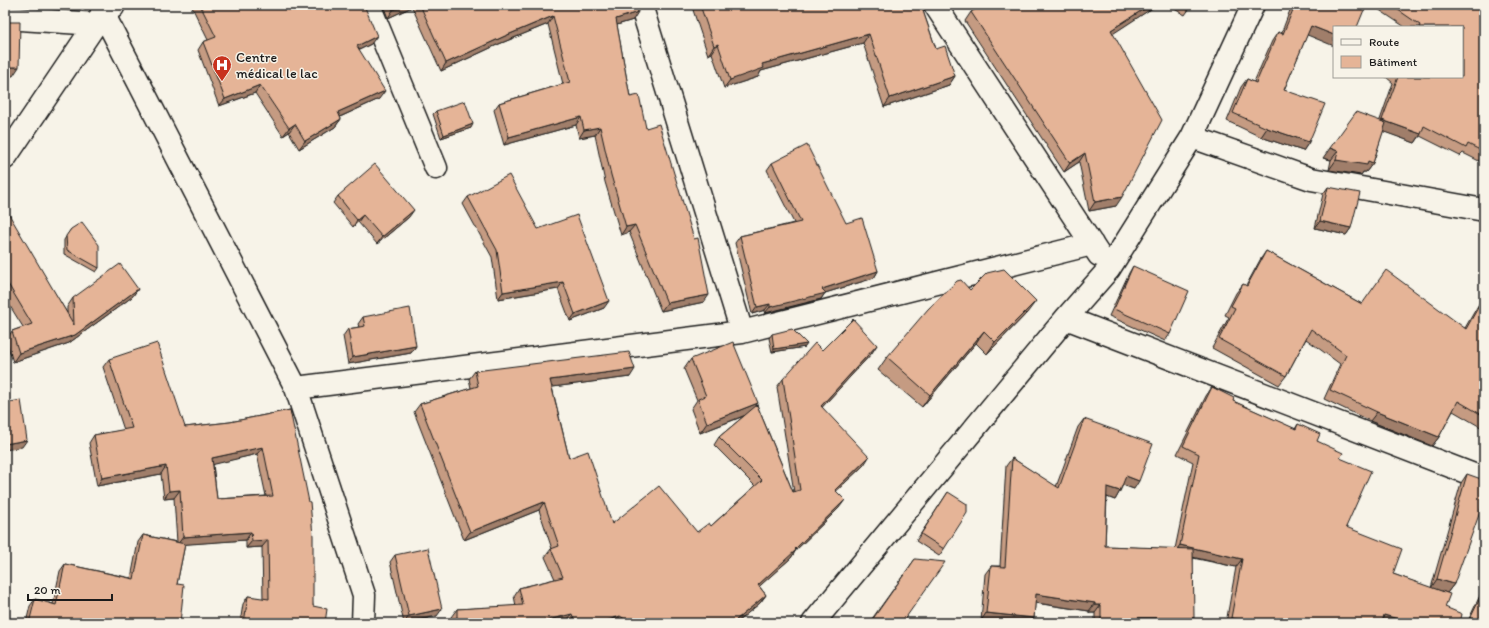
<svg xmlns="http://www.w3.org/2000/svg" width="1489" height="628" font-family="Itim,sans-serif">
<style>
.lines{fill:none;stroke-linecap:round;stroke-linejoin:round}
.minor-casing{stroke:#1c1c1c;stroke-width:25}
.minor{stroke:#f7f3e8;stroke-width:22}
.wall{fill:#c59b82;stroke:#1c1c1c;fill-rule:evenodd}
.shaded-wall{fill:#a07e6a;stroke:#1c1c1c}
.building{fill:#e5b497;stroke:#1c1c1c;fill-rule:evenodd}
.labels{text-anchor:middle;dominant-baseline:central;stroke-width:3;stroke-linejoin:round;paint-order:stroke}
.poi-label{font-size:14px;fill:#1c1c1c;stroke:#f7f3e8;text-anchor:start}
</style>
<rect width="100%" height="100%" fill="#f7f3e8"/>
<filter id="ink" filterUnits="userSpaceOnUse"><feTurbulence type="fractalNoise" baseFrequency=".025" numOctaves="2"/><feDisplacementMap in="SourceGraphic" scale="8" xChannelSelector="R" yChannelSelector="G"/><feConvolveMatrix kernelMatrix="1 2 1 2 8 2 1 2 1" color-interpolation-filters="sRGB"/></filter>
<g filter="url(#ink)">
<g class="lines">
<defs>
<path id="minor" d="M101,5L103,13L296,388L364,595L363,623
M369,5L436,168
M641,5L742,332
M935,5L1099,255
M5,18L96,24
M1192,137L1311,179L1484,210
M5,158L103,13L113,7
M1066,318L1484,479
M296,388L742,332L1092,244
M813,623L1066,318L1109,269L1192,137L1253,5"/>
</defs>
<!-- minor casing -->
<use href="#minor" class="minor-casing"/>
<!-- minor -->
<use href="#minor" class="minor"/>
</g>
<!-- wall -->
<path class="wall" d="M191,5H364L371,44L359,50L379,99L340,117L341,119L335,127L299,149L289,132L283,136L255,93L219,106L198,50L203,42L208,40Z
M383,5H637L633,20L617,25L630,97L646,128L704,302L661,311L629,232L621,235L605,182L595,135L579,138L576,125L504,145L494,110L499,103L563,84L548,24L499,44L441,71L412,7L388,18Z
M696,5H921L936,49L955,76L949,85L884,107L863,43L761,71L758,77L724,88L712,53L708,55L693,10Z
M981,5H1157L1113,33L1116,206L1089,211L1079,162L1064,172L965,21L971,12L981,6Z
M1167,5H1192L1185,15Z
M1292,5H1366L1307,35L1284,90L1309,142L1303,151L1261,137L1227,121L1241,87L1247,79L1254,82L1272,41L1278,32L1281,34Z
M1372,5H1484V154L1479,161L1463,153L1460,156L1420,136L1415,143L1383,131L1373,163L1366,172H1363L1361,175L1329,170L1331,160L1323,158L1380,120L1393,83L1386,77H1462V27H1405Z
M436,111L471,128L441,138L433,114Z
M772,163L846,223L878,271L874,278L825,293L821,299L765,313V310L752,314L735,243L740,236L794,223L767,170Z
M1328,187L1351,228L1346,235L1315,228L1323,194Z
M338,196L409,217L377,244L358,222L353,227L333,203Z
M468,197L538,229L604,308L570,321L558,289L498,299L492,257L463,204Z
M5,212L67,313V307L73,298L138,289L132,297L69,343L13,362L6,340L12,331L23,327L5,298Z
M71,229L99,268L96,272L64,254V240Z
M1266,251L1362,304L1465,328L1484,295V429L1453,411L1439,437L1432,446L1370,421L1324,399L1340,364L1306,339L1286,376L1279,385L1212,348L1229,317L1225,315L1236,293L1243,284L1246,286L1260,260Z
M1133,266L1170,334L1165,341L1109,316L1129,273Z
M970,290L1027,313L987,354L976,343L922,407L878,370L887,357Z
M363,317L416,346L411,353L348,364L343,336L348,329L359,327L358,324Z
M772,334L805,347L772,352L769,338Z
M822,350L872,353L822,407L864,465L836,491L839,508L796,550L791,558L759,586L766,595L760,603L738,621L740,623H567L566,622L562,623H451V617L457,609L516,606L514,596L519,588L555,579L545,557L551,549H552L539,510L464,540L414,412L420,404L471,388L469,379L475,371L630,377L552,387L569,458L612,524L697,532L711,526L755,486L714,445L719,437L744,416L700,433L691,409L697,400L684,369L691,359L757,405L793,492H794L777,387L783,379Z
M109,359L185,427L230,422L290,410L313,606L325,623H240L243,604L248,596L263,599L262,547L246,548V540L185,544L177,584L180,623H26L30,606L35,599L53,604L60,571L65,564L131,578L138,542L143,535L177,542L174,498L164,499L161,474L97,486L89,443L94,435L124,430L103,367ZM257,454L266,496L217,499L213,464Z
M1212,387L1233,401L1295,429L1298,424L1317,441L1340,458L1346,527L1393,574L1431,588L1461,483L1467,474L1454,584L1447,593L1445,607L1460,623H1226L1236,567L1193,558L1190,623H1095V613H1089V611L1035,603L1034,618L1030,623H998L981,621L985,574L991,566H1000L1006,466L1012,458L1056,487L1078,427L1084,419L1134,489L1123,485L1120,491L1115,500L1107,497L1105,546L1175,549L1193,462L1177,454L1206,396Z
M948,492L944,549L939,556L916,541Z
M395,555L437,616L404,623L390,562Z
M915,559L902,623H869Z
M1484,587V623H1467Z"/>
<!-- shaded-wall -->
<path class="shaded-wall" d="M405,5H414L412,7L388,18L393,10Z
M1150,5H1157L1105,39L1111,30Z
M638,12L633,20L610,27L616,19Z
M553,16L548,24L499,44L441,71L446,63L505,36Z
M1311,26L1334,35V46L1305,34Z
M869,34L863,43L761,71L758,77L724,88L730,80L762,64Z
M377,36L371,44L351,54L357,46Z
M718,44L712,53L708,55L714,46Z
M7,67H19L13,76H5V70Z
M955,76L949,85L884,107L890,98Z
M260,85L255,93L219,106L225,99Z
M385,91L379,99L333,120L338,112Z
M581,117L576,125L504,145L509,137Z
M341,119L335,127L299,149L305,141Z
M1382,120L1421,134L1415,143L1376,129Z
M295,124L289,132L283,136L289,128Z
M473,124L471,128L441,138L444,135Z
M600,127L595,135L579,138L584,130Z
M1267,128L1309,142L1303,151L1261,137Z
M1330,148L1338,151L1331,160L1323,158Z
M1085,153L1079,162L1064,172L1070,163Z
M1336,160L1368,161L1373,163L1366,172H1363L1361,175L1329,170Z
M1122,197L1116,206L1089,211L1095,202Z
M414,210L409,217L377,244L382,237Z
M363,215L358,222L353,227L357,220Z
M1320,221L1351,228L1346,235L1315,228Z
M635,225L629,232L621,235L626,227Z
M878,271L874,278L825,293L821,299L765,313L770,307L822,289Z
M563,282L558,289L498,299L503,292Z
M138,289L132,297L69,343L13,362L19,353L75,335Z
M709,295L704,302L661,311L667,303Z
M609,301L604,308L570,321L575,314Z
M1036,301L1027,313L987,354L995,342Z
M770,304L765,310L752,314L757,307Z
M984,331L976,343L922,407L930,395Z
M807,344L805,347L772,352L774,349Z
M877,345L872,353L816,414L821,406Z
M416,346L411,353L348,364L353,357Z
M635,369L630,377L545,388L550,380Z
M758,403L751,413L700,433L707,423Z
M1377,412L1439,437L1432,446L1370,421Z
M27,440L22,447L5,450V444Z
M263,447L257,454L207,466L212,458Z
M869,457L864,465L829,498L835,490Z
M166,466L161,474L97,486L102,478Z
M1126,476L1139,481L1134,489L1120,484Z
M1107,487L1120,491L1115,500L1102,495Z
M180,490L174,498L164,499L169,491Z
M845,500L839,508L792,554L796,550L791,558L752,593L758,585Z
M544,502L539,510L464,540L470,532Z
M251,532L246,540L177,545L183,537Z
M268,540L262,547L246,548L252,541Z
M1180,545L1242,559L1236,567L1174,553Z
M1437,579L1454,584L1447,593L1431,588Z
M1036,594L1095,603L1089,611L1030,602Z
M766,595L760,603L736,623V620Z
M1095,605H1101L1095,613H1089Z
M442,609L437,616L404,623L409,616Z
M986,613L1034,618L1030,623H998L981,621Z
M572,614L566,622L562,623H536Z
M1384,615L1412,623H1378Z
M620,616L616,623H600Z
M1137,618H1194L1190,623H1133Z
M1231,618L1254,623H1228Z"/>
<!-- building -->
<path class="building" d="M200,5H364L377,36L357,46L385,91L338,112L341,119L305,141L295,124L289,128L260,85L225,99L203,42L216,37Z
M391,5H405L393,10Z
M420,5H637L638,12L616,19L630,97L639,95L646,128L659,124L694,239L698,238L709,295L667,303L635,225L626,227L611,175L600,127L584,130L581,117L509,137L499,103L570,82L553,16L505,36L446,63Z
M700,5H921L936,49L945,46L955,76L890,98L869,34L762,64L764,68L730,80L718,44L714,46Z
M982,5H1150L1111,30L1162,120L1122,197L1095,202L1085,153L1070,163L971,12Z
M1295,5H1366L1357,27H1334V35L1311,26L1284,90L1325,104L1309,142L1267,128L1233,113L1247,79L1256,83L1278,32L1283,34Z
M1391,5H1484V152L1468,144L1466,148L1424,126L1421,134L1382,120L1398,77H1462V27H1419L1420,25Z
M5,20L10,22H20L19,67H7L5,73Z
M465,101L473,124L444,135L436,111Z
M1356,112L1386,123L1373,163L1368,161L1367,165L1336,160L1338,151L1330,148Z
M807,145L846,223L862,218L878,271L822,289L826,293L770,307V304L757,307L740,236L801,222L772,163Z
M375,164L414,210L382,237L363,215L357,220L338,196Z
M509,175L538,229L577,215L609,301L575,314L563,282L503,292L497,250L468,197Z
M1328,187L1360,193L1351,228L1320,221Z
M7,211L74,325L73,298L120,264L138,289L75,335L19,353L12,331L32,324L5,279V212Z
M82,222L99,245V268L67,250L66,236L71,229Z
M1266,251L1362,304L1386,270L1466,329L1484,297V416L1458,401L1439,437L1377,412L1330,390L1346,355L1311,329L1286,376L1219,339L1235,308L1231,306L1243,284L1247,286Z
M1133,266L1189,291L1170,334L1114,309Z
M1004,269L1036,301L995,342L984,331L930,395L887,357L928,309L957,281L961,280L970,290L987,273Z
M410,308L416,346L353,357L348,329L365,326L363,317Z
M853,319L877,345L821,406L869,457L835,490L845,500L795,549L796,550L758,585L766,595L736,620L740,623H631L620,616L600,623H575L572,614L536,623H457V609L523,605L519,588L563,577L551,549L559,546L544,502L470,532L420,404L478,386L475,371L629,352L635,369L550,380L569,458L588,451L612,524L659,486L697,532L709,523L711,526L762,480L719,437L757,405L793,492L800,490L783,379L815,343L822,350Z
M792,329L807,344L774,349L772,334Z
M733,342L758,403L707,423L698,399L706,396L691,359Z
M157,343L185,427L230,422L290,410L309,502H310L313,536V606L327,609L325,623H244L248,596L269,599L268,540L252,541L251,532L183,537L180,490L169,491L166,466L102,478L94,435L132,428L109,359ZM263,447L273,496L217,499L212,458Z
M1212,387L1234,398L1233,401L1296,429L1298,424L1320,434L1317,441L1343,453L1340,458L1371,471L1346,527L1402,549L1393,574L1450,594L1445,607L1462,614L1460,623H1412L1384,615L1382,623H1254L1231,618L1242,559L1180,545L1199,454L1183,446Z
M21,400L27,440L5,444V403Z
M1084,419L1153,444L1139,481L1126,476L1120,491L1107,487L1105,546L1193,549L1194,618H1137V623H1101V605H1095V603L1036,594L1034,618L986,613L991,566L1005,567L1012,458L1059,488Z
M1467,474L1484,480V501L1454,584L1437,579Z
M948,492L967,504V513L944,549L921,534Z
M143,535L185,544L177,584L184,585L180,623H29L35,599L56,605L65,564L134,579Z
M428,548L442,609L409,616L395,555Z
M915,559L945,562L902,623H876L872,620Z
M1484,590V623H1468Z"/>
</g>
<!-- icons -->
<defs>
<symbol id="hospital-pin" viewBox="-11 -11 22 30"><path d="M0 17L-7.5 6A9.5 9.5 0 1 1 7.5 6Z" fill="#c8321e" stroke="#f7f3e8"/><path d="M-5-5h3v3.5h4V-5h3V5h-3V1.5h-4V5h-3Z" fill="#fff"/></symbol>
</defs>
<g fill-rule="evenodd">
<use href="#hospital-pin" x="211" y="54" width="22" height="30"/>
</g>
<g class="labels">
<!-- poi labels -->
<g class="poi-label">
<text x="236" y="57">Centre<tspan x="236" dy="16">médical le lac</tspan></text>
</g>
</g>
<!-- margin -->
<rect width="1489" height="628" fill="none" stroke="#f7f3e8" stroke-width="20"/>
<rect x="10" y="10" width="1469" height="608" fill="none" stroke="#1c1c1c" stroke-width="1.5" filter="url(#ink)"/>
<!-- legend -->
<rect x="1333" y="26" width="130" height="52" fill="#f7f3e8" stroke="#9f9d96"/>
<rect x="1341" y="39" width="20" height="6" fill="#f7f3e8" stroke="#9f9d96"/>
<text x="1369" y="46" font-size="12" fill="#1c1c1c">Route</text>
<rect x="1341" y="56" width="20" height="12" fill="#e5b497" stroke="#9f9d96"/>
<text x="1369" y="66" font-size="12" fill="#1c1c1c">Bâtiment</text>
<!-- scale -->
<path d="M28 594v6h84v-6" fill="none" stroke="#1c1c1c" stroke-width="2"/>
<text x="34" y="594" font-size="12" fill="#1c1c1c" stroke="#f7f3e8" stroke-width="3" paint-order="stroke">20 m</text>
</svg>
